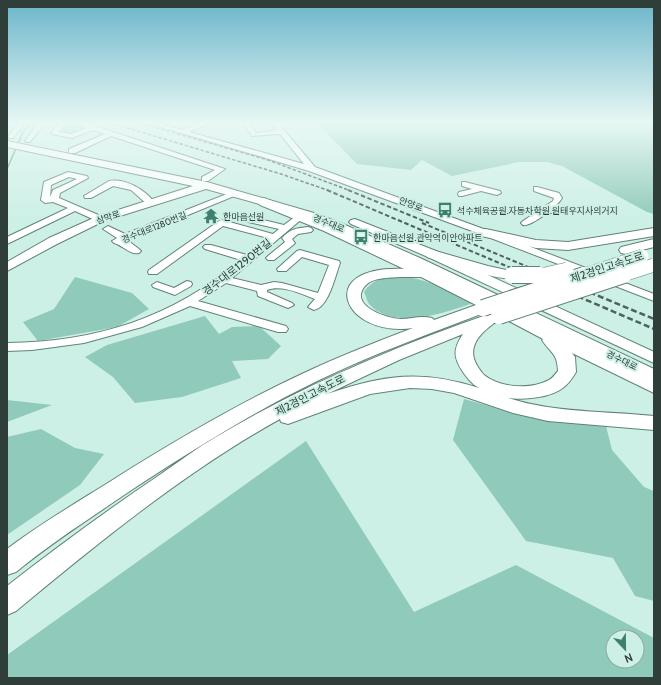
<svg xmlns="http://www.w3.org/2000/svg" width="661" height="685" font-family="Cabin,'Noto Sans KR',sans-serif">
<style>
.green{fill:#90caba;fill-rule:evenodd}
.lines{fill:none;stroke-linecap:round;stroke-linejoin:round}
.stream{stroke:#459380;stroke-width:1.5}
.minor-casing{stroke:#618278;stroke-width:2}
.major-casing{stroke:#618278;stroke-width:2}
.highway-casing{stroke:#618278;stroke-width:2}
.minor{fill:#fff;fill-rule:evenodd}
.major{fill:#fff;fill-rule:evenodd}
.highway{fill:#fff;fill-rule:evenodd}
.rail-far2{stroke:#4f615c;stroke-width:1.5;stroke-dasharray:3.5 2;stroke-linecap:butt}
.rail-far1{stroke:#4f615c;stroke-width:2;stroke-dasharray:4.5 2.5;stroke-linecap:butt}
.rail{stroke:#4f615c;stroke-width:2.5;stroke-dasharray:6 3;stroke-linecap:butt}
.highway-bridge-far1-casing{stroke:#618278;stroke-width:14;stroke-linecap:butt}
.highway-bridge-casing{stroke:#618278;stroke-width:18;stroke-linecap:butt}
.highway-bridge-far1{stroke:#fff;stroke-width:13}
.highway-bridge{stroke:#fff;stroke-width:16}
.labels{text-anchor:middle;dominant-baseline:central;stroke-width:4;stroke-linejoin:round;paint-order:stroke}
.far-street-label{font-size:9px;fill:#303e3a;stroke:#cdf0e6}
.far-poi-label{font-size:9px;fill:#303e3a;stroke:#cdf0e6;text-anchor:start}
.street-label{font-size:11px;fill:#303e3a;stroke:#cdf0e6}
</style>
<rect width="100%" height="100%" fill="#cdf0e6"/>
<!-- green -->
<path class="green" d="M63,123H74L89,129L72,136L54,133Z
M317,123H654V214L647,212L562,166L547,162H519L452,176L422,160L411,170L357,164Z
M401,276C428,279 449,291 473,303C444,313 394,331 369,304C367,301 366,296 364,292C374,278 384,277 401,276Z
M75,277L132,293L149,309L117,327L38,341L23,322L54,309Z
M205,316L219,334L232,327L259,326L281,346L268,359L232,361L241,378L182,397L135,403L113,377L85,357L107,345Z
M464,399L529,417L554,421L605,422L612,450L644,487L654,491V601L635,596L613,558L526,541L453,440Z
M7,400L52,405L7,422Z
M41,429L75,448L104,454L80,485L7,535V437Z
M306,441L414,612L516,565L654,638V678H7V655ZM613,637H637V661H613Z"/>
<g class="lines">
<!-- stream -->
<path class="stream" d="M7,169L23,132L31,123"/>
<defs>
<path id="minor" d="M18,123H25L13,138H9L8,137Z
M38,123H45L30,142H26L25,141Z
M59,123H66L59,132L71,134L86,128L75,123H86L225,169L208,181H202V177L215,170L111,136L75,153H69V149L105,134L93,130L72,138L52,134L51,133Z
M148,123H159L182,130L199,123H209L189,132L304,164L280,134L252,136L243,123H249L256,133L277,130L271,123H278L315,167L489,231L654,294V301L483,235L309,171Z
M68,172L87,176L88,178L60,193L59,198L103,217L104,219L103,221H97L75,211L7,244V237L68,208L53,202L45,203L41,200L44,182ZM69,177L77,179L53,190L50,197L51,185Z
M109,181C126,178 145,190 155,203L154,205H148L131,190L113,186L91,198H85L84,196Z
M462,182H465L500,191L501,193L497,195L481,191L462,196H459L458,194L459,192L472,189L462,186Z
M534,187H537L559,193L562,198C558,206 531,227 523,225L521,223L523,221L553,201L554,198L534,191Z
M232,192H238L239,194L127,240L139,249L141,251L139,253C130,255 122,245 114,243L112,241L117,238L103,229L108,226L125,234Z
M300,213L304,216L303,218L232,278L261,285L274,282L282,283L318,293L329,265L302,257L286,271H278L277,269L297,251L300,250L339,261L340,263C335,276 329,307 314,310L308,307L315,299C302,294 281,284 267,290V292L292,303L294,305L288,308L258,296L257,291L226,283L198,301L286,326L288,329L286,332H278L190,306L142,327L84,343L32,350L7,351V343C96,342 172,318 241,260L205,249L203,247L205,245H211L247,255L268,238L223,226L157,274H149L148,272L149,270L219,221L222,220L273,234L279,229L235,219L234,217L238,214L284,225Z
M308,227L311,228L313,230L311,232L298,234L292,239L295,243L293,245L274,260H268L266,258L268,256L285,242L282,238C290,229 297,228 308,227Z
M187,281L191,282L192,284L191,286L175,295L153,287L152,285L157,282L174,288Z"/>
<path id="major" d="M7,141L207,182L314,213L343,224L420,258L654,369V380L335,228L306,217L206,189L104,221L57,244L7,271V262L49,238L96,217L193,186L7,147Z
M355,219L436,251L654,352V363L428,257L351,224L349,222L351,220Z"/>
<path id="highway" d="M264,198L334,225L419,265L654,379V393L572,353L575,357L576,372C573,377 569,383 564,387C551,398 524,400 508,398C555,413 606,411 654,416V430L548,421L513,413L454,393L432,389L410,388L370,394L288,424L281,422L280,419C186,471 98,543 16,611L7,615V586C57,547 109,509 161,474C180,461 197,448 216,437C303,385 397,346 492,313L489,311C431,333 373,354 317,381C251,413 188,453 127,493C89,519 51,543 16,572L7,575V549C40,524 76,503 111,481C173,442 237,404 304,373C340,356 376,342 413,328C343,338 313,265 404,269L324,231L260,205L258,202L260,199ZM400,277H421L476,305L434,320L432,318C421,315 411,319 401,319C388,319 348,306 365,286C373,277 389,278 400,277ZM505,319L543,339L542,340C551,354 557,352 558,371C555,374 553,378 549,380C530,390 501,388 484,375C482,373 480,370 478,367C466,349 478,335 493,324C496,321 501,321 505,319ZM463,334C453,349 453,357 463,372C468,379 471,383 479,388C422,369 382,375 327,394L399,360Z
M654,228V236L568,250L536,248L481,236L479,233L481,230L486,229L536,240L568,242Z
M654,239V247L626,254L621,253L619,250L621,247Z
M432,250L488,266L516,272L518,275L516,278C500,282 446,263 427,257L425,254L427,251Z"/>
</defs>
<!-- minor casing -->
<use href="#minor" class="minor-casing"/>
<!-- major casing -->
<use href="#major" class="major-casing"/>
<!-- highway casing -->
<use href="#highway" class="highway-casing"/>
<!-- minor -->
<use href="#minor" class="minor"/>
<!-- major -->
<use href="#major" class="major"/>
<!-- highway -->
<use href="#highway" class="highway"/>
<!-- rail-far2 -->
<path class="rail-far2" d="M111,123L281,174L330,191
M140,123L268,160L351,191"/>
<!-- rail-far1 -->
<path class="rail-far1" d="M327,190L530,276
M348,190L429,223
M422,223L550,276"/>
<!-- rail -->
<path class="rail" d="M528,275L654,329
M548,275L654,319"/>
<defs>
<path id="highway-bridge-far1" d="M511,275L536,276L567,269
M581,276L642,256
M620,276L654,265"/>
<path id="highway-bridge" d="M512,275H540
M483,308L584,275
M499,316L624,275"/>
</defs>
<!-- highway-bridge-far1 casing -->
<use href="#highway-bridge-far1" class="highway-bridge-far1-casing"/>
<!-- highway-bridge casing -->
<use href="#highway-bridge" class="highway-bridge-casing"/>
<!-- highway-bridge-far1 -->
<use href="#highway-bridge-far1" class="highway-bridge-far1"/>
<!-- highway-bridge -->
<use href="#highway-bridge" class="highway-bridge"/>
</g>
<!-- sky -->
<linearGradient id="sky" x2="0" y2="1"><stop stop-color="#6ab5ca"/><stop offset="0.56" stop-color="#e8f8f4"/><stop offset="1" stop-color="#e8f8f4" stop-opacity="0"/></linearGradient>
<rect width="661" height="219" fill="url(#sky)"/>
<!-- icons -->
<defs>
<symbol id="bus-bare" viewBox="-9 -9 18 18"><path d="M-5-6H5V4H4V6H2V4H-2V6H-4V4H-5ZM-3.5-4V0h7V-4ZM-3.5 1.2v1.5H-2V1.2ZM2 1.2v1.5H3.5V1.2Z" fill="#3e7f6f" stroke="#cdf0e6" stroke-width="2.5" paint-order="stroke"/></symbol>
<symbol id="temple-bare" viewBox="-9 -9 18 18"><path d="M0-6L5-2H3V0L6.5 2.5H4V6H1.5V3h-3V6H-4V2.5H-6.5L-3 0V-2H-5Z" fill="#3e7f6f" stroke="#cdf0e6" stroke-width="2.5" paint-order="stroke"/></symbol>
</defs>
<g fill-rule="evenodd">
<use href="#bus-bare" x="434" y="199" width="22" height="22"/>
<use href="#temple-bare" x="200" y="205" width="22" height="22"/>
<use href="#bus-bare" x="350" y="226" width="22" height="22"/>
</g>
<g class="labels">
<!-- far-street labels -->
<g class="far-street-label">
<text transform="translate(411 204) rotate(20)">안양로</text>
<text transform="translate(108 217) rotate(-19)">삼막로</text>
<text transform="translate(329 223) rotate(22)">경수대로</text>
<text transform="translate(154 227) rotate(-22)">경수대로1280번길</text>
<text transform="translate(622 360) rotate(26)">경수대로</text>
</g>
<!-- far-poi labels -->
<g class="far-poi-label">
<text x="457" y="210">석수체육공원.자동차학원.원태우지사의거지</text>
<text x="223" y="216">한마음선원</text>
<text x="373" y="237">한마음선원.관악역이안아파트</text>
</g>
<!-- street labels -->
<g class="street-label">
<text transform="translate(237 267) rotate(-38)">경수대로1290번길</text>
<text transform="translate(607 267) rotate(-18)">제2경인고속도로</text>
<text transform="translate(310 395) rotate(-27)">제2경인고속도로</text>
</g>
</g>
<!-- border -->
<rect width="661" height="685" fill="none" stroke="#303e3a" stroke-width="16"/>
<!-- north arrow -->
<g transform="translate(625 649) rotate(158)"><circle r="19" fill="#cdf0e6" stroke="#8ea9a1"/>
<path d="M0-3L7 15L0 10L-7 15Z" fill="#3e7f6f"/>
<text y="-6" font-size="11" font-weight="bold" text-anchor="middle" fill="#303e3a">N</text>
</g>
</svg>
